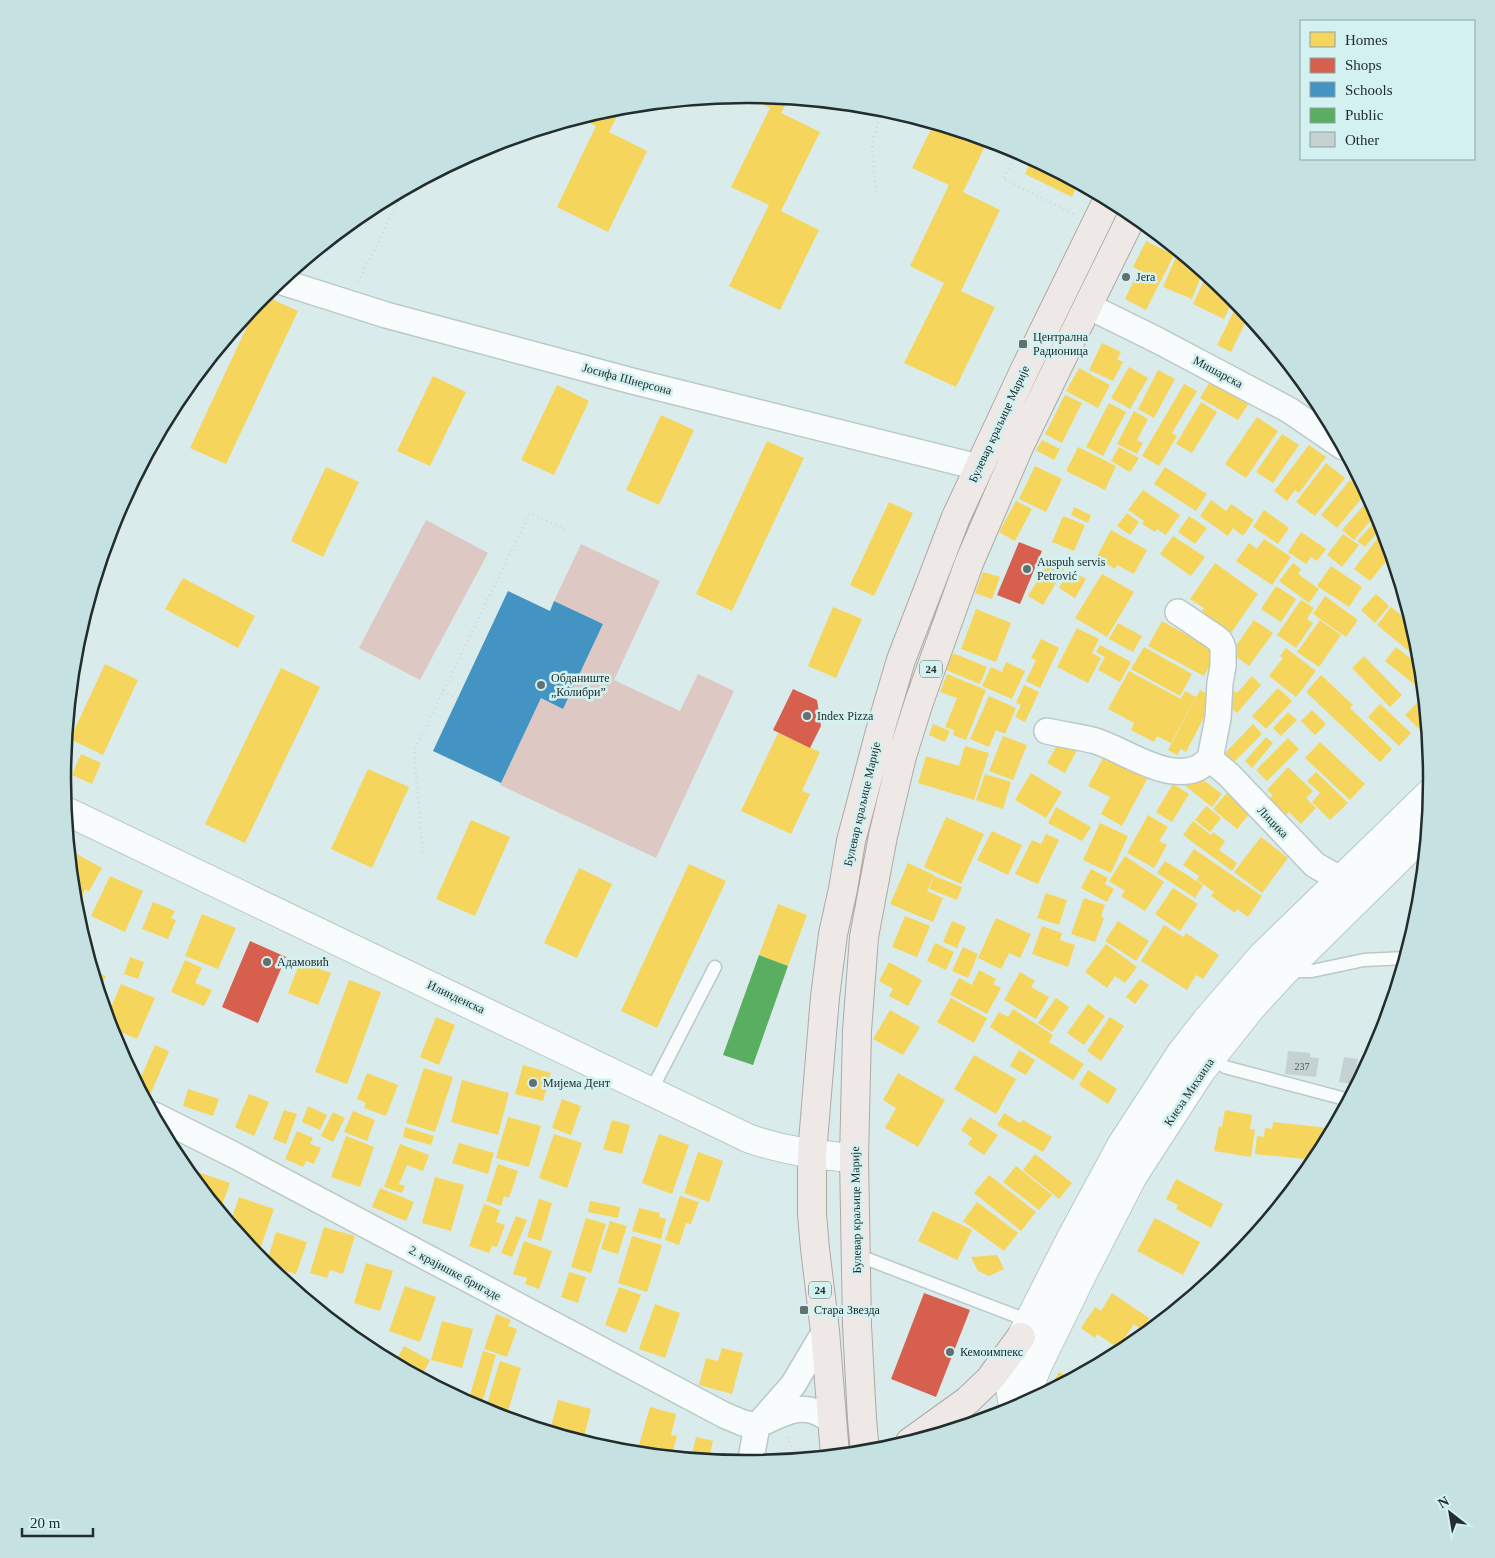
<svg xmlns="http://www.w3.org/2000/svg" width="1495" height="1558" font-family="Georgia,serif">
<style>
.green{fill:#dec8c3}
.homes{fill:#f6d55c}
.shops{fill:#d6604d}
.schools{fill:#4393c3}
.public{fill:#5aae61}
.building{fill:#c4d2d2}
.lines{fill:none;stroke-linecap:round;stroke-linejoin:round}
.lane-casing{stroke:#bbc8c8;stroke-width:15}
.street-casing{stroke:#bbc8c8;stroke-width:28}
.secondary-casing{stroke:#bbc8c8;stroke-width:30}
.primary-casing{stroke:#afa8a6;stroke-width:30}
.path{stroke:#d3d8d8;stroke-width:3;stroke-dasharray:1 4;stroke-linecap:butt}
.lane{stroke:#f9fcfc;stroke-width:12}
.street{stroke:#f9fcfc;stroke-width:25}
.secondary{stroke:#f9fcfc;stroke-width:28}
.primary{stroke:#eee8e6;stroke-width:28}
.poi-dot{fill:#627070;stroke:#d4f1f1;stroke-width:2}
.labels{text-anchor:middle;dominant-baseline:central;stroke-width:5;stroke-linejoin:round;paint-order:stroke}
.number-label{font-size:10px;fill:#4b5757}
.shield{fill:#d4f1f1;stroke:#576868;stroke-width:1}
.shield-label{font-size:11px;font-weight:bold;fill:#222d2d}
.poi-label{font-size:12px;fill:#222d2d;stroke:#d4f1f1;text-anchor:start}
.street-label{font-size:12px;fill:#222d2d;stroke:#d4f1f1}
.rim{fill:none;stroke:#222d2d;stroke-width:2.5}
</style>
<rect width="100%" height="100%" fill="#daebeb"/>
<!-- green -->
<path class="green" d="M426,520L488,553L420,680L359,648Z
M581,544L660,581L614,680L680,711L698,674L734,691L656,858L500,785L541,698L563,709L603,624L554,601Z"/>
<!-- homes -->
<path class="homes" d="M748,94L789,98L781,113L820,132L781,211L819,230L780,310L729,286L769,205L731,187L770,108L742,95Z
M622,106L609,132L647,151L608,232L557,207L596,126L579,118L614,107Z
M934,123L988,140L963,192L1000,210L961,291L995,307L956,387L904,363L944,283L910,266L949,185L912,168Z
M1032,158L1078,183L1072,197L1025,174Z
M1146,241L1174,255L1146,310L1125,299L1139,270L1133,267Z
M1176,257L1196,265L1203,271L1192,299L1163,287Z
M1207,274L1234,298L1224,319L1193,304Z
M263,295L298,311L226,464L190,448L260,299Z
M1237,305L1243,308L1249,315L1231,352L1217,345Z
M1102,343L1121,352L1117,359L1123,362L1113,381L1089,370Z
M1129,367L1148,378L1130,409L1111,398Z
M1079,368L1110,385L1098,408L1066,391Z
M1158,370L1175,379L1154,418L1138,409Z
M433,376L466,392L430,466L397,451Z
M1211,380L1249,403L1238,420L1200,398Z
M1184,384L1197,391L1172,433L1177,436L1159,466L1142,456Z
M557,385L589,401L554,475L521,460Z
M1065,395L1082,403L1062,443L1045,434Z
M1201,402L1217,412L1192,453L1176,444Z
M1109,403L1126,412L1103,456L1086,447Z
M1134,411L1148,419L1137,440L1143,443L1137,454L1117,444Z
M661,415L694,430L659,505L626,490Z
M1257,417L1278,431L1246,478L1225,464Z
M1282,434L1299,445L1273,483L1256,472Z
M1042,440L1060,449L1054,460L1036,450Z
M767,441L804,458L732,611L696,594Z
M1309,445L1326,457L1299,493L1295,490L1287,501L1274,491Z
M1078,447L1116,466L1105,490L1066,471Z
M1119,447L1139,458L1130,472L1111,461Z
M1326,463L1345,478L1315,516L1296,502Z
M1035,466L1062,479L1046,512L1019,499Z
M326,467L359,482L323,557L291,541Z
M1165,467L1207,494L1196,511L1154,484Z
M1350,480L1366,493L1337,528L1321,515Z
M1143,490L1180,515L1166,535L1157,529L1155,532L1142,524L1144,521L1128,510Z
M1370,498L1378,512L1354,540L1342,530Z
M1211,500L1226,511L1231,504L1254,520L1243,536L1233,528L1228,536L1200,516Z
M1016,501L1032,509L1015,541L999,532Z
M889,502L913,513L874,596L850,585Z
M1074,507L1091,515L1088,523L1071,515Z
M1264,510L1289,528L1278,544L1253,527Z
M1127,513L1139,522L1130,535L1117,526Z
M1063,516L1085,525L1074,551L1052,542Z
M1189,516L1207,528L1195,544L1178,532Z
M1380,516L1383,526L1365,547L1357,541Z
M1111,530L1147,550L1134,574L1117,565L1115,569L1096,558Z
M1384,530L1392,554L1370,581L1354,569Z
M1301,532L1326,549L1317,561L1311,557L1306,564L1288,552Z
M1343,534L1359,545L1342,567L1327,555Z
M1173,536L1205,557L1191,576L1160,554Z
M1264,539L1291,557L1272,585L1236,561L1249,543L1257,549Z
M1049,561L1064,569L1043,605L1028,596Z
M1215,563L1258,594L1231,633L1201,612L1204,608L1190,599Z
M1293,563L1301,569L1298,574L1319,589L1309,603L1279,581Z
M1331,566L1362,587L1349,607L1317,586Z
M1070,570L1086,579L1075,598L1059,588Z
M983,572L1000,577L992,599L975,593Z
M1102,574L1134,592L1107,637L1075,618Z
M183,578L255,616L238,648L165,609Z
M1276,586L1296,599L1281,622L1261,609Z
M1376,594L1389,606L1375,623L1361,610Z
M1325,596L1358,620L1346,637L1313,614Z
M1301,600L1314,608L1307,619L1313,623L1296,648L1277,635Z
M833,607L862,619L836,678L808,666Z
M1391,607L1413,625L1419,646L1420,660L1377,625Z
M976,609L1011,623L996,662L961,649Z
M1254,620L1273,633L1249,666L1231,653Z
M1320,620L1341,635L1319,667L1297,652Z
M1162,621L1217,652L1204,676L1148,646Z
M1118,623L1142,636L1133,652L1109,639Z
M1077,628L1099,639L1092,653L1101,658L1088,683L1057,667Z
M1041,639L1059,648L1040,688L1026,681L1036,660L1031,658Z
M1100,645L1131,662L1120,682L1098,670L1105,657L1096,652Z
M1144,647L1192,674L1180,696L1131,669Z
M1396,647L1422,667L1424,692L1385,661Z
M1286,648L1316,671L1296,697L1269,676L1283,658L1280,656Z
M953,653L987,667L980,684L946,670Z
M1364,656L1402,695L1390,707L1352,668Z
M1006,662L1025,671L1012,699L982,686L991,667L1002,672Z
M105,664L138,680L103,755L70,739Z
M281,668L320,687L245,843L205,824Z
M1129,671L1181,699L1185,691L1196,697L1171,743L1157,736L1154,742L1131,730L1134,723L1108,709Z
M947,674L986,690L966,740L953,735L954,730L945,727L957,698L940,692Z
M1321,675L1353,705L1350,708L1392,749L1380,762L1306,692Z
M1252,676L1261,685L1237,713L1225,703L1235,691L1237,693Z
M1024,685L1039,692L1025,722L1015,717L1021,705L1016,703Z
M1278,688L1292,701L1266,729L1252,716Z
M1200,690L1214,698L1186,752L1181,749L1177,755L1168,750Z
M989,696L1016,708L1005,734L996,730L989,747L970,739Z
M1424,696L1427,721L1419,729L1405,715Z
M1380,704L1411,733L1399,746L1368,717Z
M1312,710L1326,724L1315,735L1301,721Z
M1288,712L1297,720L1281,736L1273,728Z
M933,724L950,731L945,742L929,735Z
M1253,724L1262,734L1234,762L1225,753Z
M778,733L820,752L802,791L810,794L791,834L741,811Z
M1003,736L1027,745L1013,780L989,771Z
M1266,737L1273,743L1252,768L1245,761Z
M1288,738L1299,749L1267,781L1256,770Z
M1060,740L1077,750L1065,773L1047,763Z
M1320,742L1365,784L1350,800L1305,758Z
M965,746L989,753L974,800L918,783L926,756L959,766Z
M81,754L101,763L92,784L72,775Z
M1104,756L1147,779L1122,826L1101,814L1110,797L1088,786Z
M1288,767L1313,791L1306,798L1316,808L1301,824L1289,812L1285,816L1268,800L1273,795L1267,790Z
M368,769L409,787L372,868L331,849Z
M1193,772L1222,794L1212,807L1183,784Z
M1316,772L1348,803L1330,820L1312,802L1320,793L1307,781Z
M1031,773L1062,792L1046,818L1015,800Z
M985,774L1011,782L1003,809L976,800Z
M1173,784L1189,794L1172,822L1156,812Z
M1232,787L1255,807L1237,829L1213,809Z
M1206,806L1221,818L1210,832L1195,820Z
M1056,807L1091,827L1082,841L1048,823Z
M1148,815L1168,827L1159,841L1167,845L1154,868L1127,853Z
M946,817L984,834L961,884L924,867Z
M471,820L510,837L475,916L436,899Z
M1193,821L1211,835L1213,832L1225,841L1219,850L1237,863L1232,871L1183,835Z
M1100,823L1128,836L1111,873L1083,860Z
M992,831L1022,845L1008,875L977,860Z
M1046,834L1059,840L1038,884L1015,874L1032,840L1041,844Z
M1261,837L1288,858L1262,893L1234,872Z
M1194,849L1262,896L1248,917L1237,909L1235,913L1211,896L1214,892L1197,880L1199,876L1183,865Z
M75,853L102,868L89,891L85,890L75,909L71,861Z
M1125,856L1164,882L1145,911L1121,896L1125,891L1109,881Z
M1165,861L1203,885L1195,898L1157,873Z
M908,863L934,875L927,891L943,898L933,922L890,904Z
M689,864L726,881L657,1028L621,1011Z
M579,868L612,884L577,958L544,943Z
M1091,869L1108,878L1105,884L1114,889L1107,902L1081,888Z
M110,876L143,891L125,932L91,916Z
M934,876L962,887L957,900L929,889Z
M1173,888L1198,904L1180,931L1155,914Z
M1046,893L1067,900L1059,925L1037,918Z
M1084,898L1105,905L1101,917L1104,918L1095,942L1071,934Z
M153,902L175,911L171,918L176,920L168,939L142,929Z
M778,904L807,915L788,966L759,955Z
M202,914L236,928L218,969L185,956Z
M905,916L930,926L917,957L892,947Z
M996,918L1031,934L1020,958L1009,953L1001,969L978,958Z
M952,921L966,927L957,948L943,942Z
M1118,921L1149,941L1136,961L1105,941Z
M1164,925L1183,937L1186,933L1219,955L1203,979L1196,975L1187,990L1141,961Z
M1042,926L1062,933L1060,940L1075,945L1068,967L1032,954Z
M935,943L954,952L946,970L927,961Z
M1106,944L1137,967L1125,983L1115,976L1107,988L1085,972Z
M963,947L978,954L968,978L952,971Z
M130,957L144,962L138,979L124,974Z
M185,960L202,968L195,983L212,990L204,1006L171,992Z
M300,962L331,973L318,1005L288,993Z
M889,962L922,980L908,1006L889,996L893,989L879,981Z
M979,970L996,979L993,984L1001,988L987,1014L950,995L959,978L972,985Z
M93,971L106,976L99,990Z
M1020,972L1035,981L1031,987L1049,997L1036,1019L1004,1000Z
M1140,979L1149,985L1135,1004L1126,997Z
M349,980L381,992L347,1084L315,1072Z
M121,984L155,998L137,1039L111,1028L107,1017Z
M951,998L987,1018L974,1043L937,1022Z
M1056,998L1069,1007L1052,1032L1038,1023Z
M1088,1004L1105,1016L1084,1045L1067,1033Z
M1013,1009L1053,1035L1049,1042L1084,1064L1073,1080L990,1027L999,1012L1008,1017Z
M890,1010L920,1027L903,1055L873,1039Z
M436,1017L455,1025L439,1065L420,1057Z
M1110,1017L1124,1026L1101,1061L1087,1051Z
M155,1045L169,1051L151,1093L140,1088L138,1084Z
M1019,1050L1035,1060L1026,1075L1010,1066Z
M974,1055L1016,1079L996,1114L954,1089Z
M523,1065L551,1073L543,1101L515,1094Z
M424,1068L453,1077L435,1132L406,1123Z
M1088,1070L1117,1089L1108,1104L1079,1085Z
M367,1073L398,1085L386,1116L364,1108L366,1103L357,1099Z
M898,1073L945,1100L918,1147L885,1128L896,1108L883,1100Z
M462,1080L509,1093L498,1135L451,1122Z
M188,1089L219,1099L213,1116L183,1106Z
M249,1094L269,1102L254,1136L235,1127Z
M562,1099L581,1106L571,1135L552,1128Z
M308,1106L327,1115L320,1130L302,1122Z
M284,1110L297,1114L286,1144L273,1139Z
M1225,1110L1252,1115L1250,1129L1255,1130L1251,1157L1214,1151L1219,1126L1222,1127Z
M353,1111L375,1120L367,1141L344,1132Z
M333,1112L345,1118L333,1142L321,1136Z
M1004,1113L1020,1123L1023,1120L1052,1137L1043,1152L997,1125Z
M508,1117L541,1126L529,1167L496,1158Z
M970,1117L998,1135L984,1155L968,1144L972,1138L961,1130Z
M612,1120L630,1125L622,1154L603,1149Z
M1273,1122L1328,1128L1326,1142L1316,1160L1255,1154L1257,1136L1264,1137L1265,1128L1272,1129Z
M405,1127L434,1136L431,1145L403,1137Z
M297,1131L313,1138L310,1144L321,1148L314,1164L306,1161L303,1167L285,1159Z
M554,1134L582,1143L567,1188L539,1178Z
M659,1134L689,1145L672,1194L642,1183Z
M346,1136L374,1147L360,1187L331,1177Z
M459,1143L494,1153L488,1174L452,1163Z
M400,1144L429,1155L423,1171L407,1165L399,1184L405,1186L402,1193L384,1187Z
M698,1152L723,1161L709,1202L684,1193Z
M1035,1154L1072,1183L1059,1199L1023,1170Z
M498,1164L518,1171L509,1198L504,1196L501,1206L486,1201Z
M1016,1166L1052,1195L1039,1210L1003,1182Z
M195,1171L230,1183L220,1211L193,1178Z
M989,1175L1036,1212L1021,1231L974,1193Z
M435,1177L464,1185L451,1231L422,1223Z
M1176,1179L1223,1204L1211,1228L1176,1209L1178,1205L1166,1199Z
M380,1188L414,1202L406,1221L372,1207Z
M680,1196L699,1202L691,1224L686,1223L679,1245L665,1240Z
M239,1197L274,1209L260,1249L248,1245L230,1223Z
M539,1199L552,1203L541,1241L527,1237Z
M590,1201L620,1207L618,1218L588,1212Z
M977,1202L1018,1233L1004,1251L963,1221Z
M484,1204L500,1210L496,1222L505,1225L497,1247L492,1246L489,1253L469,1246Z
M639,1208L660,1213L659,1217L666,1219L661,1239L632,1231Z
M933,1211L972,1230L957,1260L918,1241Z
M516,1216L527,1220L512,1257L501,1253Z
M586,1218L606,1224L591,1273L571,1267Z
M1155,1218L1200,1242L1183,1275L1137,1251Z
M610,1221L627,1226L618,1254L601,1249Z
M324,1227L355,1236L343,1274L330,1270L327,1278L310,1273Z
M276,1232L307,1242L296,1274L266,1265Z
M632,1236L662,1245L647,1292L618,1283Z
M524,1241L552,1251L539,1289L525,1284L527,1278L513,1274Z
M997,1255L1004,1269L989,1276L978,1271L971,1257Z
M366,1263L393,1271L380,1311L354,1303Z
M569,1272L586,1277L578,1303L561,1297Z
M405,1286L436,1297L420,1342L389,1331Z
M619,1287L641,1295L626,1333L605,1325Z
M1112,1293L1149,1318L1142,1330L1134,1324L1118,1348L1097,1334L1095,1338L1081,1328L1095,1307L1101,1311Z
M655,1304L680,1313L665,1358L639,1349Z
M496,1314L511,1320L508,1326L517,1329L507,1357L484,1349Z
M442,1321L473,1329L462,1368L431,1360Z
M404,1346L430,1360L423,1373L397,1359Z
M722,1348L743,1353L732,1394L699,1385L706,1358L718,1361Z
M483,1351L496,1355L483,1400L470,1395Z
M500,1361L521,1368L508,1411L487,1404Z
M1059,1372L1072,1379L1056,1387L1052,1384Z
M558,1400L591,1409L583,1441L550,1431Z
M650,1407L676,1414L671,1435L677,1436L672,1453L639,1445Z
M696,1437L713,1441L709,1458L692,1454Z"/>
<!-- shops -->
<path class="shops" d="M1019,542L1042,551L1020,604L997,595Z
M793,689L817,700L821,726L810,748L773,730Z
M250,941L286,957L258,1023L222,1007Z
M924,1293L970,1310L936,1397L891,1379Z"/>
<!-- schools -->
<path class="schools" d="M508,591L550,611L554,601L603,624L563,709L541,698L501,783L433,751Z"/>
<!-- public -->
<path class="public" d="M759,955L788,966L753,1065L723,1055Z"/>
<!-- building -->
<path class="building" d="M1288,1051L1310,1053V1057L1319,1058L1316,1077L1285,1074Z
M1344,1057L1358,1059L1353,1084L1339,1082Z"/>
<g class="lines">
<defs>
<path id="lane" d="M1288,971H1312L1364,960L1406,958
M1212,1057L1225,1067L1349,1100
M651,1091L715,967
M857,1255L1029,1321"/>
<path id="street" d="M279,281L386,315L632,381L978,467
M1088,306L1157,340L1289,410L1343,447
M1178,612L1215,637L1220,641L1223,648V666L1220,683L1218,718L1210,759L1229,775L1315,865L1340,879
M1047,731C1063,735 1081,737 1096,741C1126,751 1167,782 1198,768C1202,766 1206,762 1210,759
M154,1115L234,1155L724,1415L743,1423L757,1426
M764,1422C779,1415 797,1405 814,1411C820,1413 826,1417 832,1420
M757,1426L793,1385L825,1331
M750,1464L757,1426"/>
<path id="secondary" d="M66,811L750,1139C786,1151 816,1155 854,1158
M1026,1396L1037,1367L1082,1275L1133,1176L1201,1071L1251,1008L1285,971L1428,830
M1016,1409L1012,1400L1010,1386L1021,1358V1337L1070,1240L1122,1144L1181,1053L1206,1021L1263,955L1431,792"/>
<path id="primary" d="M910,1442L967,1401L990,1379L1021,1337
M865,1452L862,1419L857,1325L855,1213L854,1158L857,1031L864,937L883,836L902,756L919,702L969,563L1019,447L1066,350L1133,214
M835,1455L825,1331L815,1249L812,1214V1154L825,997L833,934L843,889L851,841L882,724L901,660L956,517L1025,369L1108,199"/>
</defs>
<!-- lane casing -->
<use href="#lane" class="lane-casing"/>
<!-- street casing -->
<use href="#street" class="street-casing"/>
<!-- secondary casing -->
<use href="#secondary" class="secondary-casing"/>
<!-- primary casing -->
<use href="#primary" class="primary-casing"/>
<!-- path -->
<path class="path" d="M1018,150L1003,179L1074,214
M876,192L872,144L882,107
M358,282L404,190
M443,691L457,698
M423,853L414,751L530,513L566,530
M787,1437L798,1459"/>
<!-- lane -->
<use href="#lane" class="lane"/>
<!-- street -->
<use href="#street" class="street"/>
<!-- secondary -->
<use href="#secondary" class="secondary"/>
<!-- primary -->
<use href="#primary" class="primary"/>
</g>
<!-- markers -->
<g class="poi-dot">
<circle cx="1126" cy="277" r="5"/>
<rect x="1018" y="339" width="10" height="10" rx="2.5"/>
<circle cx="1027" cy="569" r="5"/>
<circle cx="541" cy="685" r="5"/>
<circle cx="807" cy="716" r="5"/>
<circle cx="267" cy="962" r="5"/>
<circle cx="533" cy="1083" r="5"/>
<rect x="799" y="1305" width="10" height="10" rx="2.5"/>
<circle cx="950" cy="1352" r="5"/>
</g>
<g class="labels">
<!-- number labels -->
<g class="number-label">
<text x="1302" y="1066">237</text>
</g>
<!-- shield labels -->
<g class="shield">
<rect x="920" y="660.5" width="22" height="17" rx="4"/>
<rect x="809" y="1281.5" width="22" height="17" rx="4"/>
</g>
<g class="shield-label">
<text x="931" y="669">24</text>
<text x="820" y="1290">24</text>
</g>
<!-- poi labels -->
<g class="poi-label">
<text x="1136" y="277">Jera</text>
<text x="1033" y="337">Централна<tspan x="1033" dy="14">Радионица</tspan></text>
<text x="1037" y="562">Auspuh servis<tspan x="1037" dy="14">Petrović</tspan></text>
<text x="551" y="678">Обданиште<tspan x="551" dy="14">„Колибри”</tspan></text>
<text x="817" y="716">Index Pizza</text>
<text x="277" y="962">Адамовић</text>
<text x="543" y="1083">Мијема Дент</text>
<text x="814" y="1310">Стара Звезда</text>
<text x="960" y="1352">Кемоимпекс</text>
</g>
<!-- street labels -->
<g class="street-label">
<text transform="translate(1218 372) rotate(28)">Мишарска</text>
<text transform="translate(627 379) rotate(15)">Јосифа Шнерсона</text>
<text transform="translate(999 424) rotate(-65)">Булевар краљице Марије</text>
<text transform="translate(862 804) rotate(-77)">Булевар краљице Марије</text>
<text transform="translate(1273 822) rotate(46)">Лицика</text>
<text transform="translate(456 997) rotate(25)">Илинденска</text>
<text transform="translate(1189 1092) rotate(-56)">Кнеза Михаила</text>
<text transform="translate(856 1210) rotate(-91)">Булевар краљице Марије</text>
<text transform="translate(455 1273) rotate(28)">2. крајишке бригаде</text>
</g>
</g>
<!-- crop -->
<path d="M0 0H1495V1558H0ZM71 779a676 676 0 1 1 1352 0a676 676 0 1 1-1352 0Z" fill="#c6e1e1" fill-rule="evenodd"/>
<path class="rim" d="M71 779a676 676 0 1 1 1352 0a676 676 0 1 1-1352 0Z"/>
<!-- legend -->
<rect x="1300" y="20" width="175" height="140" fill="#d4f1f1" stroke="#8da3a3"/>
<rect x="1310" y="32" width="25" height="15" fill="#f6d55c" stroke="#8da3a3"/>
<text x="1345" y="45" font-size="15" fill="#222d2d">Homes</text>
<rect x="1310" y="58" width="25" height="15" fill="#d6604d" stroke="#8da3a3"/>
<text x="1345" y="70" font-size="15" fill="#222d2d">Shops</text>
<rect x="1310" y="82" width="25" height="15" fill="#4393c3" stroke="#8da3a3"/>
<text x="1345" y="95" font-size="15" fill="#222d2d">Schools</text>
<rect x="1310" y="108" width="25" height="15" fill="#5aae61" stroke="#8da3a3"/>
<text x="1345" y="120" font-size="15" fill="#222d2d">Public</text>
<rect x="1310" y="132" width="25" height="15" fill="#c4d2d2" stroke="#8da3a3"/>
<text x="1345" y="145" font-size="15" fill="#222d2d">Other</text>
<!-- north arrow -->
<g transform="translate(1450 1513) rotate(329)" stroke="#d4f1f1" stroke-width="4" paint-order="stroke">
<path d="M0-4L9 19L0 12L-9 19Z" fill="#222d2d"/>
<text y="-8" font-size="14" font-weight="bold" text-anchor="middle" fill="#222d2d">N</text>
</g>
<!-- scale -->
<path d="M22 1528v8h71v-8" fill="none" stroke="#222d2d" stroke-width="2.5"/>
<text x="30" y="1528" font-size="15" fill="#222d2d" stroke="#d4f1f1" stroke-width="4" paint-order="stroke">20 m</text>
</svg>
